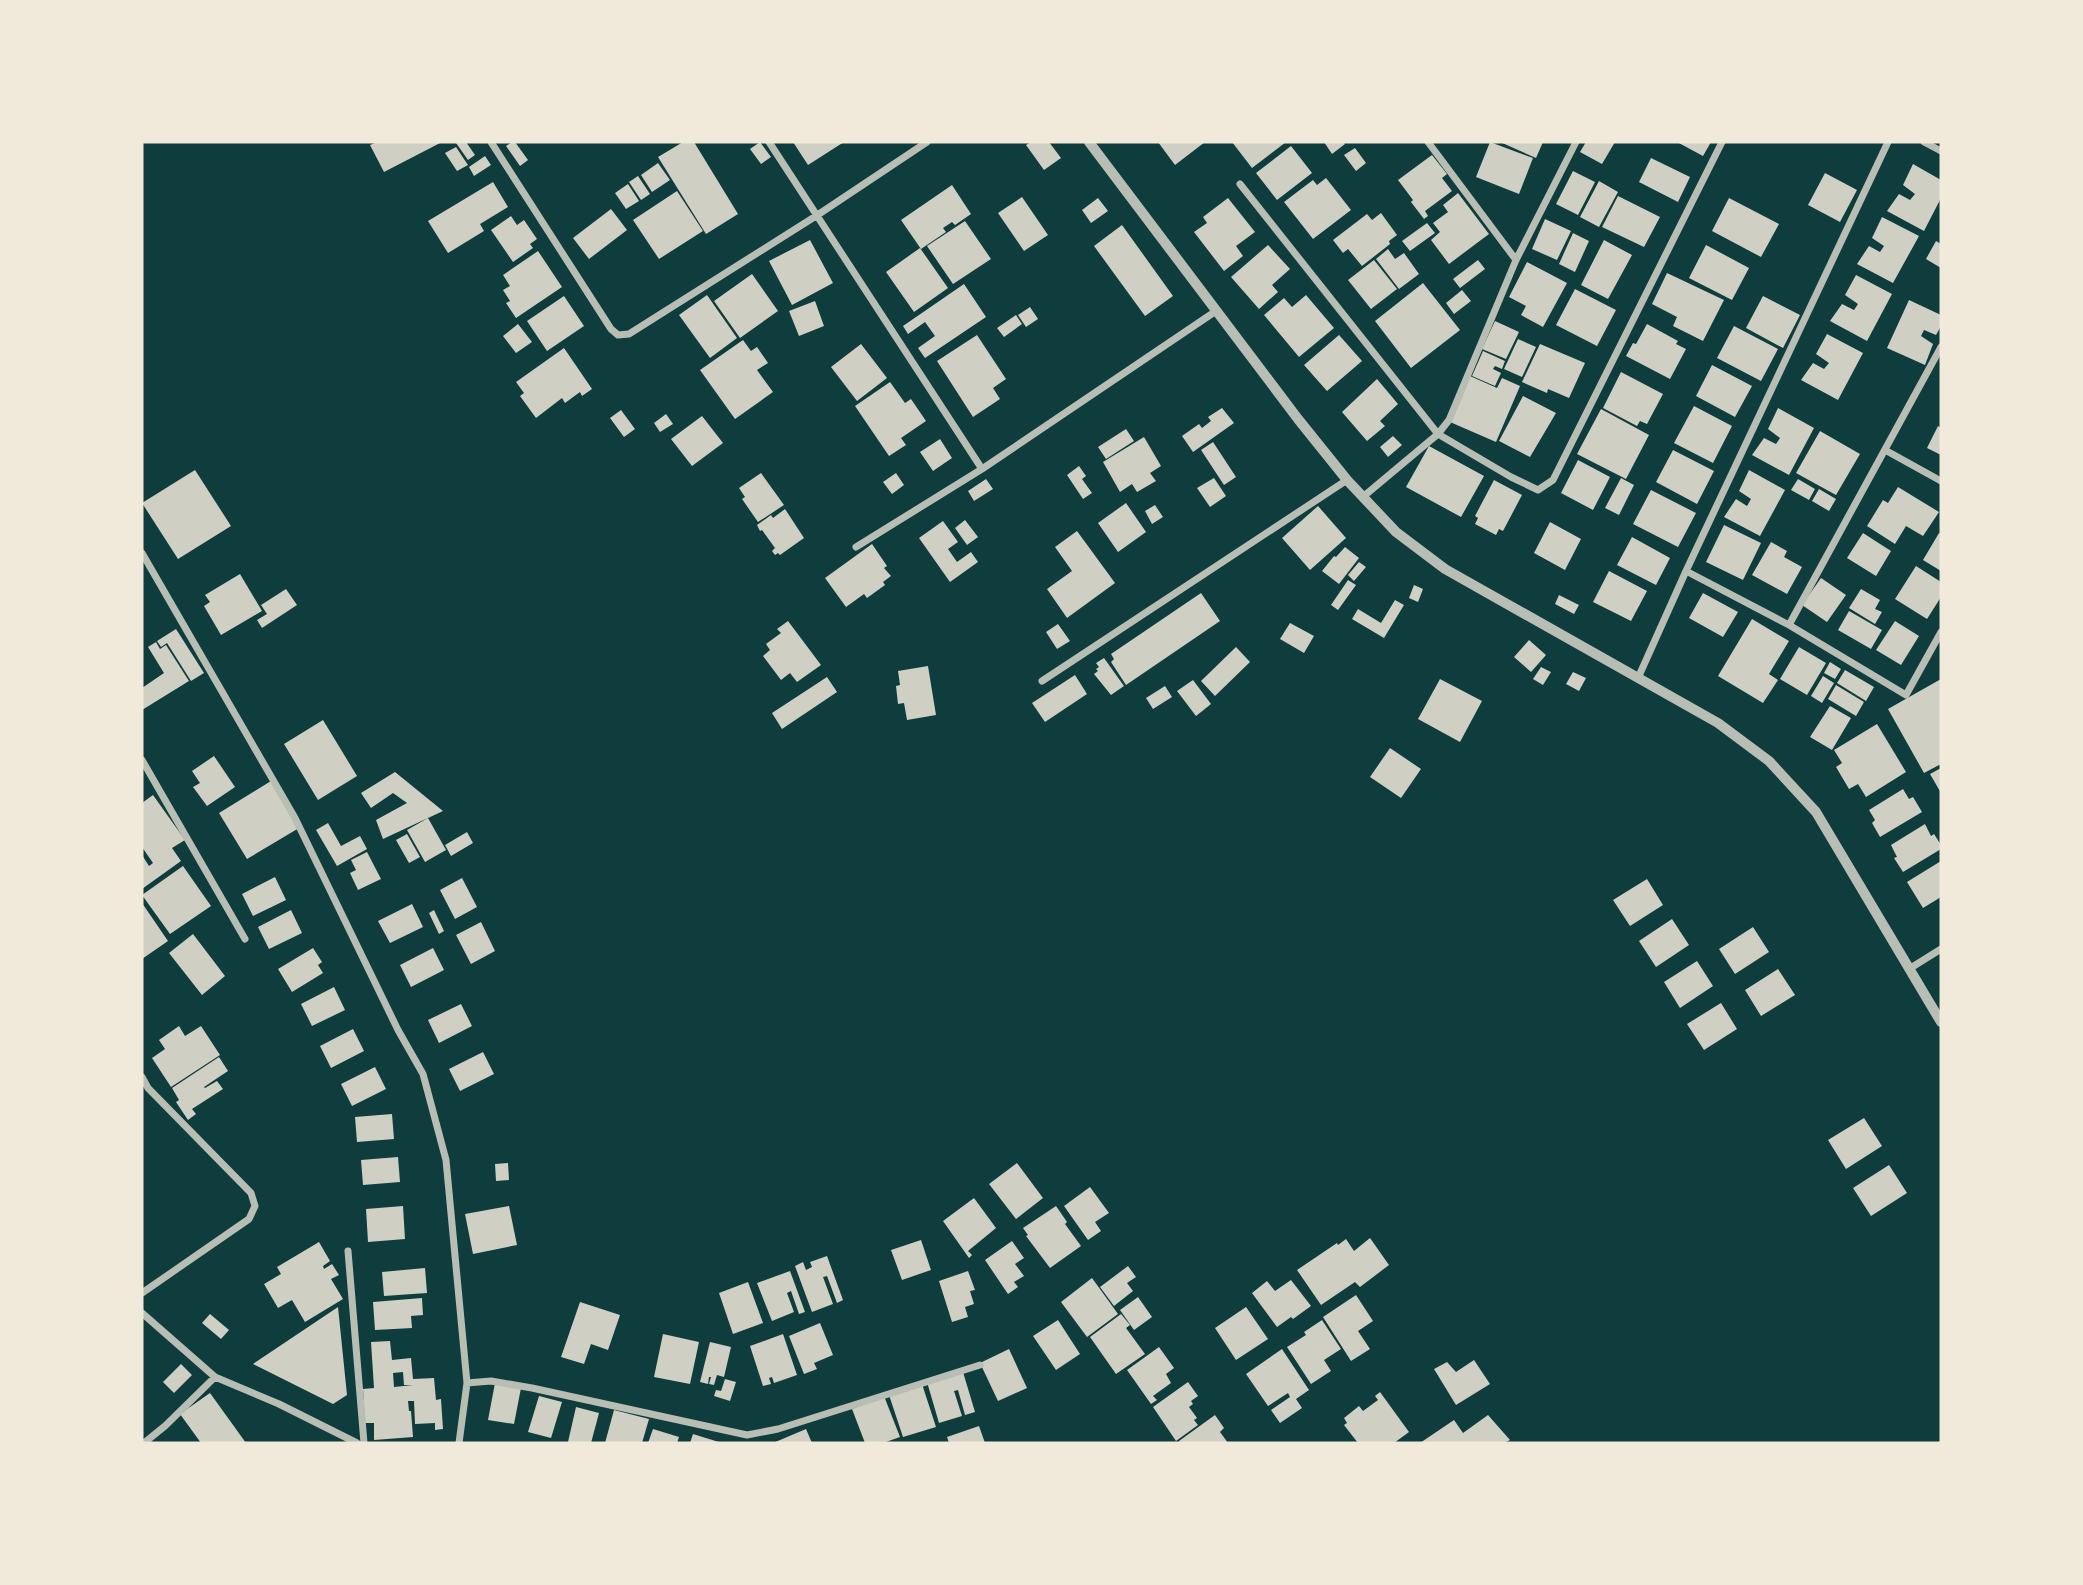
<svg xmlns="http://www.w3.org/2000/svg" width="2083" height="1585" font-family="'Archivo Narrow',sans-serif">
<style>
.building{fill:#cfcfc3;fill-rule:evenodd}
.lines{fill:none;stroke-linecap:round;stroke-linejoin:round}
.minor{stroke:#b8beb3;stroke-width:7}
.tertiary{stroke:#b8beb3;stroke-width:10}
</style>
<rect width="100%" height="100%" fill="#0f3d3e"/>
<!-- building -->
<path class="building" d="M377,142H442L384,172L370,145Z
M457,142H466L475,155L468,160L456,143Z
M512,142H515L528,160L520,166L506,146Z
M683,142H694L738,214L706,234L658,157Z
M760,142L771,157L761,164L750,149Z
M793,142H844L808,165Z
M1031,142H1049L1061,158L1044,170L1026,145Z
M1158,142H1205L1175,165Z
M1232,142H1286L1252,168Z
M1324,142H1343L1345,144L1332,154Z
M1490,142L1533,158L1519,194L1476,177Z
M1500,142H1543L1536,158Z
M1586,142H1615L1602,164L1580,152Z
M1677,142H1711L1703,156Z
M1291,146L1312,173L1277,200L1256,173Z
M456,147L468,165L457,171L445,153Z
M1355,148L1366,163L1356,171L1344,155Z
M1432,155L1447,174L1442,178L1452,191L1425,211L1428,216L1424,219L1411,202L1413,200L1398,180Z
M485,156L491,165L474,176L469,167Z
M1651,158L1690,177L1678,202L1639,182Z
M658,163L670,180L652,192L641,175Z
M1913,164L1941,180V198L1924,231L1887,211L1899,194L1910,200L1915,194L1903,185Z
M1573,171L1595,182L1578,215L1556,204Z
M1825,173L1857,190L1840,222L1808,205Z
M638,176L650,194L641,200L629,182Z
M1326,178L1351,210L1313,239L1284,202L1313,180L1317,185Z
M1599,181L1618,192L1599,227L1580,217Z
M493,182L508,207L480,224L484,231L448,253L428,221Z
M628,184L639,201L626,209L615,193Z
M952,185L971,214L955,225L952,222L943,228L946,232L921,249L901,220Z
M677,191L703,231L659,259L633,220Z
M1458,193L1489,234L1449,264L1431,240L1440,232L1433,223L1448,212L1443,205Z
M1618,196L1660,217L1644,247L1602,227Z
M1022,197L1048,235L1024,251L998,213Z
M1098,198L1108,211L1091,223L1082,210Z
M1228,198L1255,232L1236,246L1243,256L1224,271L1194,232L1207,223L1203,217Z
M1729,198L1779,224L1761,257L1712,231Z
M611,209L627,230L589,259L573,238Z
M1381,213L1397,235L1389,241L1390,244L1362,266L1348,249L1343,253L1333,240L1367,214L1372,220Z
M511,216L517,225L524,220L537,239L530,244L533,248L513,262L491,230Z
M1882,217L1919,236L1893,283L1857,264L1869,246L1880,252L1884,246L1872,238Z
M1545,219L1571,231L1557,260L1532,249Z
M965,221L991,259L953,284L927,246Z
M1427,223L1435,233L1410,251L1402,241Z
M1122,225L1173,296L1145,316L1094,246Z
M1573,233L1589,241L1575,272L1559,264Z
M810,240L833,283L792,305L769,261Z
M1604,240L1632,255L1608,299L1581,285Z
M1936,241L1941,244V268L1926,259Z
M1268,245L1290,269L1272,285L1278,292L1259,309L1231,277Z
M1706,245L1749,268L1732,300L1689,278Z
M920,248L948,288L914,312L886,272Z
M1388,249L1395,259L1404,253L1419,274L1399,289L1376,259Z
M538,251L562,287L516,318L506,303L510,301L503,290L510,286L503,275Z
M1374,260L1397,289L1371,309L1348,280Z
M1478,260L1485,269L1460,288L1453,279Z
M1527,262L1567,283L1543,327L1521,315L1526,306L1509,297Z
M1667,273L1724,300L1703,341L1673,326L1677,317L1652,304Z
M752,274L778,311L740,338L714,301Z
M1856,275L1892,294L1867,341L1830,321L1842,304L1854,310L1858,304L1845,295Z
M1423,283L1460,330L1411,368L1375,321Z
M964,284L986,317L925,358L918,348L935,336L925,322L908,334L903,326Z
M1575,289L1616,310L1597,346L1556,325Z
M1462,290L1471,301L1454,314L1446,303Z
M707,295L737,338L710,358L679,315Z
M1306,295L1334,328L1299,357L1264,315L1284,298L1292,307Z
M564,296L584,326L547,351L527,321Z
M1763,296L1800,315L1783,348L1746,328Z
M1909,300L1941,315V326L1936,335L1924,330L1921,336L1933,344L1925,365L1887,348Z
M815,301L824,326L799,336L789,311Z
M1030,307L1038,319L1026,327L1018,315Z
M1016,315L1022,324L1004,337L997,328Z
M1495,321L1519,332L1506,359L1482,349Z
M518,324L532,342L516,353L503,336Z
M1647,324L1678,341L1676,344L1686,349L1670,379L1626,356L1633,343L1636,344Z
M1734,326L1778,349L1761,381L1717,358Z
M1827,334L1863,353L1838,400L1801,380L1813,363L1824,369L1829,363L1816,354Z
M977,335L1006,379L993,388L1000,399L973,417L937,361Z
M1339,335L1362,361L1327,391L1304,365Z
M1518,339L1536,347L1522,377L1504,369Z
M743,340L751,351L757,347L768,363L757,370L773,392L735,419L700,370Z
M861,344L887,378L857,401L831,367Z
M1540,344L1585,363L1569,398L1548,389L1547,393L1522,382Z
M564,348L592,389L582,396L580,392L565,403L562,398L536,418L520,396L524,393L516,382Z
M1483,351L1505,361L1502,369L1495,366L1493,369L1501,373L1495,386L1472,376Z
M1712,365L1752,386L1735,417L1696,396Z
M1621,372L1663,394L1647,424L1640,421L1637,426L1603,408Z
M1470,376L1497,388L1502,378L1520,386L1496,442L1450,422Z
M1377,379L1398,404L1380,421L1385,426L1367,441L1342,412Z
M890,382L905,403L911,399L926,421L901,438L906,445L889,456L855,406Z
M1523,396L1556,413L1530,457L1499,441Z
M1694,406L1732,426L1713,463L1674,443Z
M1222,408L1234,423L1193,452L1182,436L1199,424L1202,428L1211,421L1208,417Z
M1778,408L1814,428L1789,475L1752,455L1764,438L1776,444L1780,438L1768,429Z
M1601,409L1649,435L1626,479L1577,454Z
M621,410L635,429L624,437L610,418Z
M666,414L673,424L660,432L654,423Z
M702,416L723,443L692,466L671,439Z
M1938,426L1941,428V455L1927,448Z
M1126,429L1134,441L1106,459L1098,447Z
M1820,431L1860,454L1836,495L1796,473Z
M1393,436L1402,445L1388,457L1380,447Z
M1144,437L1161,466L1150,473L1156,481L1137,492L1132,484L1120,492L1103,462Z
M940,439L952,458L933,471L920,452Z
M1213,442L1236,477L1224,485L1201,450Z
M1429,446L1484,476L1461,517L1406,487Z
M1673,450L1714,471L1697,504L1656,482Z
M1578,460L1610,477L1593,510L1561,493Z
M1079,466L1086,476L1082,479L1092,493L1083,499L1067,475Z
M195,470L231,526L178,559L142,503Z
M1749,470L1785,490L1760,536L1724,517L1736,499L1747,506L1751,499L1739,491Z
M761,473L784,505L758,522L742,499L745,497L739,488Z
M896,473L904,485L892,494L883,482Z
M1214,478L1226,496L1210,507L1197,488Z
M1621,478L1634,485L1619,515L1605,508Z
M986,479L993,489L974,501L968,491Z
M1798,479L1815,489L1809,500L1791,490Z
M1494,480L1522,495L1503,531L1499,529L1496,535L1475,524L1478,518L1475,516Z
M1898,487L1939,512L1923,536L1906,526L1895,544L1867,526L1883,500L1888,503Z
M1819,489L1836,499L1829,511L1812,501Z
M1651,490L1696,513L1678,547L1633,524Z
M1126,503L1146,532L1118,552L1098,523Z
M1155,505L1163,517L1152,524L1145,511Z
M1318,506L1346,538L1310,570L1282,538Z
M785,509L804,538L780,555L778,553L775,555L772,551L775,548L762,530L760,531L757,525L771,515L773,518Z
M965,520L978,537L967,545L955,528Z
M943,521L958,542L948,549L957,562L971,552L978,562L950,582L919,538Z
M1550,522L1581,539L1565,570L1534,553Z
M1724,525L1761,543L1743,580L1706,562Z
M1077,531L1115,583L1067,618L1047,589L1072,571L1055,547Z
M1863,533L1891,551L1876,576L1847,558Z
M1939,533L1941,535V571L1923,560Z
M1632,537L1670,558L1656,585L1617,565Z
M1771,542L1787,551L1784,557L1802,567L1787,594L1752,575Z
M872,544L887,566L884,568L891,576L883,582L885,585L867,598L864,594L846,607L825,578Z
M1345,547L1359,558L1339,584L1322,571L1334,556L1336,557Z
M1359,562L1366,567L1354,581L1348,575Z
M1916,566L1941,582V597L1927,619L1895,599Z
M1609,571L1647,591L1631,621L1593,602Z
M240,574L262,611L221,635L204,606L210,602L205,595Z
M1821,578L1846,595L1827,622L1802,605Z
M1348,580L1356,585L1338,610L1331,605Z
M1414,585L1423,589L1418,602L1409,598Z
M286,589L297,605L262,628L257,620L267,614L261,605Z
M1861,589L1880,600L1875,609L1882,612L1875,624L1849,608Z
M1201,593L1220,621L1126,685L1111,662L1114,659L1111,654Z
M1703,593L1738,612L1723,637L1689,618Z
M1559,595L1579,605L1574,614L1555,604Z
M1395,600L1404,605L1384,638L1352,619L1358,609L1381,623Z
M1849,611L1882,630L1871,649L1838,630Z
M1752,619L1789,641L1769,674L1778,680L1763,703L1718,676Z
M788,621L821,665L797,682L790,673L781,680L763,656L770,650L766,644L781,633L777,629Z
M1895,621L1919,636L1901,665L1876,650Z
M1290,623L1314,636L1304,653L1280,639Z
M1058,624L1070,641L1057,649L1046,632Z
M176,629L204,673L191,681L167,643L161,647L157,641Z
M1529,640L1546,655L1531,672L1514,657Z
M156,642L160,649L166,645L189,681L142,710V688L164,673L148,647Z
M1236,647L1250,662L1215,696L1201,681Z
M1799,647L1826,663L1807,695L1780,679Z
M1104,658L1124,686L1111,695L1094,674L1098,671L1096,669L1099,667L1096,663Z
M1830,662L1841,669L1835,679L1824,673Z
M928,666L936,715L907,720L904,703L898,704L896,686L900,685L898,671Z
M1541,667L1551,672L1543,685L1533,679Z
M1845,670L1874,687L1866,701L1837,683Z
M1573,672L1586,678L1579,691L1566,684Z
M1075,675L1087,694L1045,722L1032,703Z
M1823,676L1834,683L1822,703L1811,696Z
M827,677L837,692L782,729L772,713Z
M1440,679L1482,701L1460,742L1418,719Z
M1941,679V764L1924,773L1888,709Z
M1193,680L1211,704L1196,716L1177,691Z
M1836,685L1864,702L1856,716L1828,699Z
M1165,686L1172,697L1153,709L1146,698Z
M1830,706L1851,718L1832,750L1810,737Z
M323,720L357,776L318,800L284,744Z
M1877,724L1906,772L1866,797L1858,784L1849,789L1836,767L1842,763L1834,750Z
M1390,748L1421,769L1401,798L1370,777Z
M214,756L235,787L207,806L193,787L200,783L192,771Z
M1941,768V793L1930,774Z
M395,772L443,811L383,839L376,820L407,803L393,793L371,808L361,793Z
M271,781L299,828L247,859L219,813Z
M1903,789L1909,799L1913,797L1922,812L1880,837L1872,823L1875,820L1869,810Z
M153,795L185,840L172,848L181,861L142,889V855L149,866L153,863L142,847V803Z
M428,818L446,850L425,862L407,830Z
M328,823L341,846L360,836L367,849L337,866L316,830Z
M1925,824L1931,836L1934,834L1941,845V849L1903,872L1894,858L1897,857L1891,845Z
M467,832L473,843L451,856L445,845Z
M407,834L420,857L409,863L396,840Z
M367,852L381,879L358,890L350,873L356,870L351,860Z
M1941,861V897L1923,908L1907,882Z
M183,866L211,906L170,934L142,895Z
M275,877L286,900L253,916L242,894Z
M462,878L477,907L455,919L440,890Z
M1647,879L1663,905L1630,926L1613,900Z
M142,903L168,941L142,959Z
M412,904L423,927L390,943L378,921Z
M291,910L302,933L269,949L258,927Z
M434,910L444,931L439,934L429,913Z
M1672,919L1689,945L1656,967L1639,941Z
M481,922L495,951L471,964L456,935Z
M1753,927L1769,952L1735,974L1719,949Z
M193,934L225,976L202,995L169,953Z
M313,948L322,962L318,965L323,973L292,992L278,969Z
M433,948L444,970L411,987L400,965Z
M1697,961L1713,986L1680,1008L1664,982Z
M1778,969L1795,995L1761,1016L1745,990Z
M334,987L345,1010L312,1026L301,1004Z
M1721,1003L1737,1029L1704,1050L1687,1024Z
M461,1004L472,1026L439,1043L428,1020Z
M179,1026L185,1036L201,1026L220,1055L171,1087L152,1058L165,1049L159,1040Z
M353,1029L364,1051L331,1068L320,1046Z
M483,1052L494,1074L460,1091L449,1069Z
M219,1057L228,1071L204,1087L205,1088L217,1081L223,1089L192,1109L196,1114L188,1120L176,1102L179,1100L172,1088Z
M375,1067L386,1089L352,1106L341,1084Z
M392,1114L394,1139L357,1142L355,1117Z
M1864,1118L1882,1146L1846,1169L1828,1140Z
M398,1157L400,1182L363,1185L361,1160Z
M508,1163L509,1180L496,1181L495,1164Z
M1017,1163L1043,1198L1016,1219L989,1184Z
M1889,1165L1907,1193L1871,1216L1853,1188Z
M1090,1187L1109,1213L1095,1222L1101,1231L1088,1240L1064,1206Z
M974,1198L996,1228L968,1251L972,1255L969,1258L943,1221Z
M403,1206L405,1239L368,1242L366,1209Z
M509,1206L517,1245L473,1254L465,1214Z
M1056,1206L1067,1222L1065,1224L1081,1246L1050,1268L1026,1236L1028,1235L1023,1228Z
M1370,1238L1389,1265L1360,1287L1355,1282L1321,1305L1297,1270L1337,1243L1338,1245L1346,1239L1354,1251Z
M921,1240L931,1270L902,1280L891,1250Z
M1012,1241L1024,1258L1015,1264L1024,1276L1014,1282L1018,1287L1008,1294L985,1260Z
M319,1242L330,1261L323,1266L324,1269L332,1264L339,1275L331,1279L343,1299L305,1322L292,1300L278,1308L264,1284L281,1274L277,1267Z
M827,1256L843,1300L837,1303L827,1276L823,1277L833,1304L812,1312L795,1266L803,1262L806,1270L812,1267L810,1262Z
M1128,1266L1136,1277L1127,1283L1133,1291L1114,1306L1100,1287Z
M425,1268L427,1293L384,1296L382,1272Z
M790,1271L805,1312L799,1314L791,1291L787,1293L794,1312L772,1321L757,1283Z
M968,1271L975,1290L970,1291L974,1304L965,1307L968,1317L952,1322L939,1281Z
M1092,1278L1118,1314L1087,1337L1061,1302Z
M1291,1280L1311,1306L1293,1319L1291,1317L1277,1327L1252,1293L1267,1281L1275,1291Z
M748,1282L763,1323L733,1334L719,1293Z
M1356,1295L1373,1321L1358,1331L1370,1349L1351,1361L1323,1317Z
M1138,1297L1152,1317L1134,1330L1120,1310Z
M422,1298L423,1315L411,1316L412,1328L375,1330L373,1302Z
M580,1302L620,1315L608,1350L591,1344L584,1364L561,1357Z
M338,1307L347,1395L333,1404L253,1364Z
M1246,1307L1268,1339L1236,1360L1215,1328Z
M210,1314L229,1330L221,1339L202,1323Z
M1121,1314L1130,1325L1126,1328L1145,1354L1116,1374L1090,1337Z
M1058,1320L1080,1354L1056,1370L1033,1336Z
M1322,1320L1341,1349L1324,1360L1331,1371L1311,1384L1287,1347L1306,1335L1304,1332Z
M820,1323L833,1355L814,1363L817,1369L804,1374L789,1336Z
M663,1334L699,1342L690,1384L654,1377Z
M783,1334L797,1375L774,1383L772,1377L769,1378L771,1384L763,1386L750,1346Z
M390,1341L392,1360L411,1358L413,1379L434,1378L436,1400L441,1399L443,1429L435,1430V1423L415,1424L414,1401H408L409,1411H411L413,1437L374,1440V1423H365L363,1389L374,1388L371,1342ZM403,1372L404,1385H413L394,1387L393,1373Z
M710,1342L731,1347L724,1377L717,1375L714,1385L709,1384L711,1377H709L708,1384L700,1382Z
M1159,1347L1174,1368L1166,1374L1171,1383L1153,1396L1157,1400L1151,1404L1127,1370Z
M1009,1349L1027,1388L998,1401L980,1363Z
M1282,1349L1309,1390L1296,1399L1302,1408L1280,1423L1271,1410L1290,1397L1288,1393L1268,1406L1246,1374Z
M1474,1360L1490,1384L1456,1405L1434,1369L1447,1362L1456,1372Z
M181,1364L192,1375L174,1393L163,1382Z
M963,1372L975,1412L965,1415L958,1390L954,1391L962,1416L939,1423L927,1382Z
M725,1379L736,1382L730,1401L714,1396L716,1390L721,1391Z
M1188,1382L1198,1396L1191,1401L1193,1404L1189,1407L1197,1418L1194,1420L1198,1425L1176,1441L1153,1407Z
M495,1383L521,1388L514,1424L488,1420Z
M922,1384L936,1427L903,1437L889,1395Z
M1380,1392L1409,1432L1394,1443H1358L1344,1425L1347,1423L1344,1418L1359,1406L1363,1411L1378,1400L1375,1396Z
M210,1393L246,1443H201L180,1414Z
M539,1396L562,1402L551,1438L528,1432Z
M884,1396L900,1437L883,1443H865L852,1409Z
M576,1407L599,1413L591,1443L568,1442Z
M614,1410L649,1419L642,1443H605Z
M1215,1415L1224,1428L1220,1432L1228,1443H1180L1179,1441Z
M1488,1415L1510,1440L1504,1443H1420L1454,1420L1463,1433Z
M979,1426L985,1443H949L947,1437Z
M653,1429L679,1437L677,1443H648Z
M806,1429L812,1443H773Z
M693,1434L722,1443H690Z"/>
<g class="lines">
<!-- minor -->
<path class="minor" d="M491,142L611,329L618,335L629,334L816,216L927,142
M769,142L982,469
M1428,142L1516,260
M1924,142L1941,151
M1240,184L1438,434L1511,477L1538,490L1553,480L1722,142
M1885,450L1941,481
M1364,496L1438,434L1449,420L1516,260L1576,142
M856,547L982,469L1216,311
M142,553L295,818L398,1030L423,1074L446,1160L467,1383L459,1443
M1686,571L1789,625L1906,695L1941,632
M1789,625L1941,347
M1638,678L1686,571L1888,142
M1042,681L1347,480
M142,760L245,939
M1909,969L1941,949
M142,1077L148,1088L251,1193L255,1206L249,1219L142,1293
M348,1251L364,1443
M142,1313L215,1377L279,1404L357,1443
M467,1383L491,1381L532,1388L747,1435L778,1429L980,1365
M144,1443L165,1426L215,1377"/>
<!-- tertiary -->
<path class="tertiary" d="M1089,142L1298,419L1347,480L1396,532L1445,569L1718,723L1769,761L1816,812L1941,1022"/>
</g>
<!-- border -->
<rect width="2083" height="1585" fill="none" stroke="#f1e9da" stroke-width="287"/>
</svg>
